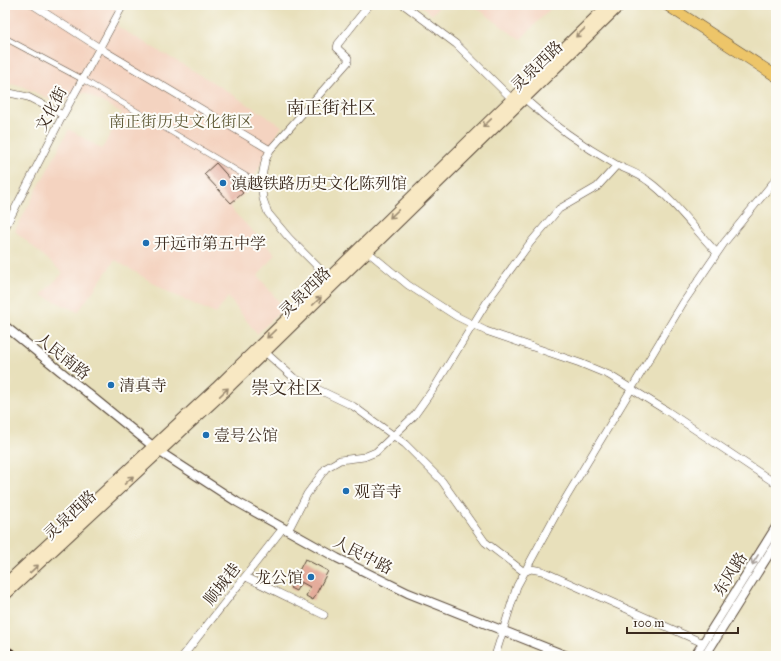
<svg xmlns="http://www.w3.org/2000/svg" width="781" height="661" font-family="'IM FELL Great Primer','Noto Serif SC',serif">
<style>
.built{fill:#f4d3c0}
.building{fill:#e4ac9b}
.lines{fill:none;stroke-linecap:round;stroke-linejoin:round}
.pedestrian-casing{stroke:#554536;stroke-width:6}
.minor-casing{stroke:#554536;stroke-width:8}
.tertiary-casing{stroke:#554536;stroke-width:10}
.secondary-casing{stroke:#554536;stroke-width:12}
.primary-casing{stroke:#554536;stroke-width:12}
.pedestrian{stroke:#fff;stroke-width:5}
.minor{stroke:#fff;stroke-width:7}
.tertiary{stroke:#fff;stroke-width:8}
.secondary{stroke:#f8e8c3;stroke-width:10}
.primary{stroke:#edc569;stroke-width:11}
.rail-casing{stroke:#3b2a1e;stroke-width:3.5}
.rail{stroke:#fdfcf7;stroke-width:2;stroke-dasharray:6;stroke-linecap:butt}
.oneway{stroke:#9a8970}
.oneway2{stroke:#a79f9a}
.poi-dot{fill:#1f6fb2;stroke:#fdfcf7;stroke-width:1.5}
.labels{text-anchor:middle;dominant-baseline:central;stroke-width:4;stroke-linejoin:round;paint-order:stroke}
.street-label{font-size:16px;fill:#3b2a1e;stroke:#fdfcf7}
.park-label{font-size:16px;fill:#615c39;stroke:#fdfcf7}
.poi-label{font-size:16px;fill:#3b2a1e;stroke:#fdfcf7;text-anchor:start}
.quarter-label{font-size:18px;fill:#3b2a1e;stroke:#fdfcf7}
</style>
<rect width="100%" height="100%" fill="#fdfcf7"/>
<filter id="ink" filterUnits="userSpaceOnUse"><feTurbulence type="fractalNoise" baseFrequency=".025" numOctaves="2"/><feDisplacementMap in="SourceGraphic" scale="8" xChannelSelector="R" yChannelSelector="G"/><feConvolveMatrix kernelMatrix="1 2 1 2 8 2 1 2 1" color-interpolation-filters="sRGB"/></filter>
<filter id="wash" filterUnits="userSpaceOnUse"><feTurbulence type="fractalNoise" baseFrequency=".012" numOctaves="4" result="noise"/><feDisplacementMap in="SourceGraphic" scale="16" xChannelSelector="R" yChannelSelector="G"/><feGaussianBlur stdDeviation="0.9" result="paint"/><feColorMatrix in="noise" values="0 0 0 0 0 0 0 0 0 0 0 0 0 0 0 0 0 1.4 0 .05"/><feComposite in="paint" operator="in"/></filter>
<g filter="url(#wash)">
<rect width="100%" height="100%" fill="#e8e0bb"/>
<!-- built -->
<path class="built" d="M5,5H115L118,27L211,81L282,126L245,193L230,206L232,210L275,254L258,276L284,308L257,334L228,297L216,314L170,293L115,260L78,312L41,295L63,273L15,231L69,129L102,149L122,113L85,93L57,103L22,86L14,84L5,85Z
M421,5H440L432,15Z
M473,5H554L520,40Z"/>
<g id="blocks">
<!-- building -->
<path class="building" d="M216,163L243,193L231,203L204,174Z
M305,559L328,571L313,600L306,596L310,587L301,582L296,591L290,588Z"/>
</g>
</g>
<g filter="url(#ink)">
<use href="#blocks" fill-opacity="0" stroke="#554536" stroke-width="1"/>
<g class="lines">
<defs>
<path id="pedestrian" d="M5,38L82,79L261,185"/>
<path id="minor" d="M33,5L106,52L270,150
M404,5L456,44L512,99
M5,92L28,97L63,115
M525,99C552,124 583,146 615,164C626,170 638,173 648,181C671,197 697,232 717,253
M5,228L63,115L123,5
M368,252L408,285L456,316L486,331L580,363L609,375L667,411L775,483
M329,278L289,238L268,213L263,199L261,182L265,161L270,150L348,62V58L337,48L338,44L369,5
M265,352L294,378L353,406L405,444L442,481L485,542L524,572L531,569L542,571L703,643
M288,531L307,494L326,468L340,460L364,457L376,452L414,416L436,385L488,300L530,243L559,209L597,187L617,165
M246,577L324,615
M183,656L283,528
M495,656L517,586L555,516L683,303L724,243L776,179"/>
<path id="tertiary" d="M5,326L160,452L237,502L337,558L408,593L567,656
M695,656L776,527
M705,656L776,543"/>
<path id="secondary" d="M5,584L216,388L608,5
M5,595L227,389L620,5"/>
<path id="primary" d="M667,5L776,76"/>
</defs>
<!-- pedestrian casing -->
<use href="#pedestrian" class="pedestrian-casing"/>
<!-- minor casing -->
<use href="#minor" class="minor-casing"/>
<!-- tertiary casing -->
<use href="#tertiary" class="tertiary-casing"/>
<!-- secondary casing -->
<use href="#secondary" class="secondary-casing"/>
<!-- primary casing -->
<use href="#primary" class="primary-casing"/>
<!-- pedestrian -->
<use href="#pedestrian" class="pedestrian"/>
<!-- minor -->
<use href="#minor" class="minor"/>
<!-- tertiary -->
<use href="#tertiary" class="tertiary"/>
<!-- secondary -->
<use href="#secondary" class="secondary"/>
<!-- primary -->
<use href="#primary" class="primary"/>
<defs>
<path id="rail" d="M5,646L21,656"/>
</defs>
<!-- rail casing -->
<use href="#rail" class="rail-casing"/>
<!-- rail -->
<use href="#rail" class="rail"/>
</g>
<!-- one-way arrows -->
<defs><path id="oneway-shaft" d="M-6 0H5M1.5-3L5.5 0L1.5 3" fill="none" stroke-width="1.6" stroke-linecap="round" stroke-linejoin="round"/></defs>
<g class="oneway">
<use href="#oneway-shaft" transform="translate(580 33) rotate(136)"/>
<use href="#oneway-shaft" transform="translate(487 123) rotate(136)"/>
<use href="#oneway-shaft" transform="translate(394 214) rotate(136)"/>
<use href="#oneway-shaft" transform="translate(317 301) rotate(-44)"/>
<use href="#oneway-shaft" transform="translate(271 334) rotate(136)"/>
<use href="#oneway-shaft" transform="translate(224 392) rotate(-44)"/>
<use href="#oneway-shaft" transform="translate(129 480) rotate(-43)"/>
<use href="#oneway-shaft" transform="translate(34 569) rotate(-43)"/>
</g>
<use class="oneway2" href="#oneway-shaft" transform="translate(755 560) rotate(122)"/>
</g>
<!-- markers -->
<g class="poi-dot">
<circle cx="223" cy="183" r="4"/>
<circle cx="146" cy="243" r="4"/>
<circle cx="111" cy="385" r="4"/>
<circle cx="206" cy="435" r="4"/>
<circle cx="346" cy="491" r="4"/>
<circle cx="311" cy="577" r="4"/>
</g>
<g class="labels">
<!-- street labels -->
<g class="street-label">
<text transform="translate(537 66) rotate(-44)">灵泉西路</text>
<text transform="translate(51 109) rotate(-62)">文化街</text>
<text transform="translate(305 292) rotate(-44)">灵泉西路</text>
<text transform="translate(63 356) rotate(39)">人民南路</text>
<text transform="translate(70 515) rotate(-43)">灵泉西路</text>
<text transform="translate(363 555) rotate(27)">人民中路</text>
<text transform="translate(730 574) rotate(-58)">东风路</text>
<text transform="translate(222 584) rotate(-52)">顺城巷</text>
</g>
<!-- park labels -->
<g class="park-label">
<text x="181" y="121">南正街历史文化街区</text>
</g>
<!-- poi labels -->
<g class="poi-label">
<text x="231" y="183">滇越铁路历史文化陈列馆</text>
<text x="154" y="243">开远市第五中学</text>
<text x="119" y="385">清真寺</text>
<text x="214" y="435">壹号公馆</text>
<text x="354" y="491">观音寺</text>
<text x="303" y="577" text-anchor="end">龙公馆</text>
</g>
<!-- quarter labels -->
<g class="quarter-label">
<text x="331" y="108">南正街社区</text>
<text x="287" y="388">崇文社区</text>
</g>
</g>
<!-- margin -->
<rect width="781" height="661" fill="none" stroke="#fdfcf7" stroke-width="20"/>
<!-- scale -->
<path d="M627 627v6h111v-6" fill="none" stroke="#3b2a1e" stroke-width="2"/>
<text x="633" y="627" font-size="12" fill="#3b2a1e" stroke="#fdfcf7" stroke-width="3" paint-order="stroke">100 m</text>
</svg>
